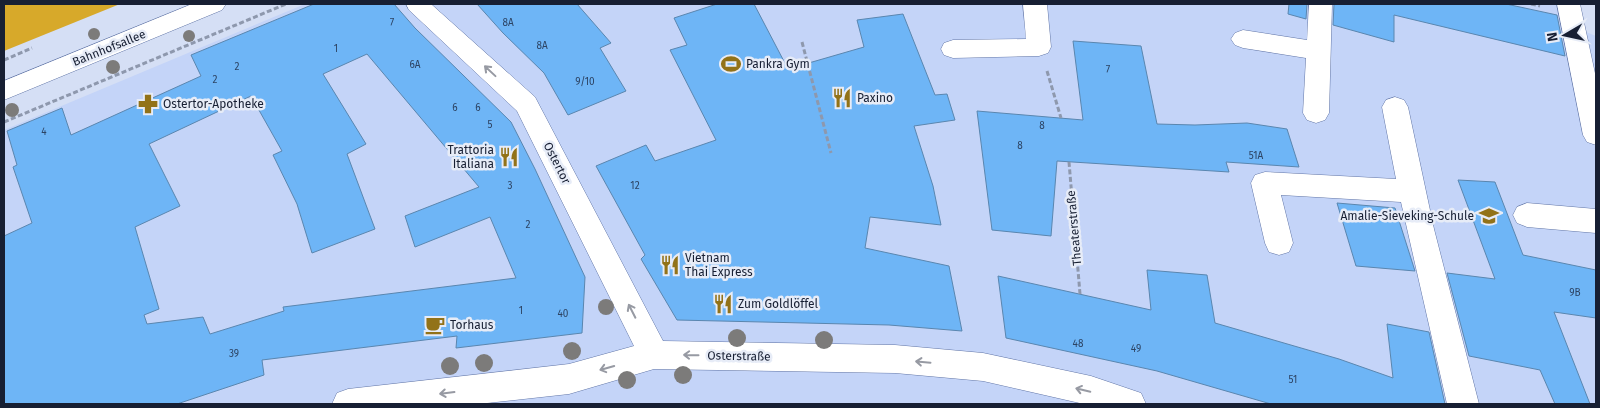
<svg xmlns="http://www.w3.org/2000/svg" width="1600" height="408" font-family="'Fira Sans',sans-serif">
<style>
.built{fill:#c4d4f8}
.green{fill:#d7a92a}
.building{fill:#6eb5f6;stroke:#5a86af;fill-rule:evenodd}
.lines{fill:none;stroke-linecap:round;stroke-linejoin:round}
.minor-casing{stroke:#6276a7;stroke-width:1}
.path{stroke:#8e98ad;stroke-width:3;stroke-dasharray:5 2.5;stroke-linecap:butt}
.minor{fill:#fff;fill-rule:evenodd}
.tree{fill:#7c7b7a}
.oneway{stroke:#979aa3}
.labels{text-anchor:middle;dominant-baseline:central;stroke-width:5;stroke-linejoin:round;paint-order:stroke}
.number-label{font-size:10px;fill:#2d4464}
.street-label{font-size:12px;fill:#171f33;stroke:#e7ecf7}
.poi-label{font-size:12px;fill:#171f33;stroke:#e7ecf7;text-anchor:start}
</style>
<rect width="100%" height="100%" fill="#d5dff5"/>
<!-- built -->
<path class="built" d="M305,4L1563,5L1583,31L1596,36V404H4V130Z"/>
<!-- green -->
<path class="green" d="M4,4H120L4,51Z"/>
<!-- building -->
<path class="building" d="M314,4H394L415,28L511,122L535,169L585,277L582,333L456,348L457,336L262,360L264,375L177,404H4V236L32,223L13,167L17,165L7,131L62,108L71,135L201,76L191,55ZM367,54L479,187L405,216L415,247L490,217L516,278L283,307L284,311L210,334L203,317L147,324L144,315L159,309L135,227L180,206L149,144L251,96L282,151L273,155L297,204L312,253L375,229L347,154L366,144L323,74Z
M477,4H577L611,43L600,48L626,91L568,115L544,73L503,33Z
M717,4H754L788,69L864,47L857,20L903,14L935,95L947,94L955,120L914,126L933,186L941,225L870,217L865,248L949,266L962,331L889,325L677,320L641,259L645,255L596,166L646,145L655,161L716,140L670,50L687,45L674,18Z
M1289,4H1307L1306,19L1288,14Z
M1334,4H1506L1557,15L1565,56L1394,15V42L1333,25Z
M1073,41L1141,46L1157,124L1195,125L1247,123L1287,129L1299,167L1226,162L1229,172L1057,161L1051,236L992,230L977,111L1083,120Z
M1458,180L1495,182L1523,255L1596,270V318L1554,312L1590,404H1555L1540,370L1469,356L1447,273L1495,279Z
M1337,203L1395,208L1415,271L1356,266Z
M1147,270L1207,275L1215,323L1339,359L1393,378L1387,324L1429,332L1445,404H1271L1157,371L1006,338L998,276L1151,310Z"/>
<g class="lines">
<defs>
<path id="minor" d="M192,4H226L222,10L4,100V81Z
M406,4H431L535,97L663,341L895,345L983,353L1091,376L1141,393L1146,404H1084L983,381L895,373L654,369L569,394L478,404H332L337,393L348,389L569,364L634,346L517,111L409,10Z
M1023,4H1047L1051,47L1048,53L1039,56L953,58L944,55L941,49L944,43L953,40L1026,39Z
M1309,4H1332L1329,113L1325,120L1316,123L1307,120L1303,113L1306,58L1243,48L1235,45L1231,39L1235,33L1243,30L1307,40Z
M1557,4H1580L1596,78V145L1587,142L1583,135Z
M1395,97L1404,100L1408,107L1434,229L1479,404H1447L1401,202L1281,195L1293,243L1289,252L1279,255L1269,252L1265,243L1251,183L1255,175L1265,172L1396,179L1382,107L1386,100Z
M1527,203L1596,209V233L1527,227L1517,223L1513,215L1517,207Z"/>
</defs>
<!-- minor casing -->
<use href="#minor" class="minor-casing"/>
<!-- path -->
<path class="path" d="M1531,4L1540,6
M802,42L831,153
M4,60L32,48
M1047,71L1061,118
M4,122L286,4
M1069,162L1080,294"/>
<!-- minor -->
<use href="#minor" class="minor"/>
</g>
<!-- trees -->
<g class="tree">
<circle cx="94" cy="34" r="6"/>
<circle cx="189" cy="36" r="6"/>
<circle cx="113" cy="67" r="7"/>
<circle cx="12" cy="110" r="7"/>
<circle cx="606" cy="307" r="8"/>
<circle cx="737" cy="338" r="9"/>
<circle cx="824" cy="340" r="9"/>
<circle cx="572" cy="351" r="9"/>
<circle cx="484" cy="363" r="9"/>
<circle cx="450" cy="366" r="9"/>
<circle cx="683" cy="375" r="9"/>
<circle cx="627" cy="380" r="9"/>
</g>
<!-- one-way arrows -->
<defs><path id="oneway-shaft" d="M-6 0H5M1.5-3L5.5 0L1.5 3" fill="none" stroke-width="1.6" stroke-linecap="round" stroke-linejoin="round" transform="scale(1.25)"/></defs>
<g class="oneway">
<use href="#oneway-shaft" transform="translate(490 71) rotate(-137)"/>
<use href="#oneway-shaft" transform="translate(632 311) rotate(-117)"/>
<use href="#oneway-shaft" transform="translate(691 355) rotate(-179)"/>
<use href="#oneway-shaft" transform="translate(923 362) rotate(-175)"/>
<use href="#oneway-shaft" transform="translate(607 368) rotate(164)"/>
<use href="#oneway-shaft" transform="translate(1083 390) rotate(-167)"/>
<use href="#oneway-shaft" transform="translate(447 393) rotate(173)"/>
</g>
<!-- icons -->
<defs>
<symbol id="stadium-bare" viewBox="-9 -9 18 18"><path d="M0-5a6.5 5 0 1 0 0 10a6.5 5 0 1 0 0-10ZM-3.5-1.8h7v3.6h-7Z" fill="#927218" stroke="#e7ecf7" stroke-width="2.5" paint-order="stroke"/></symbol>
<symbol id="restaurant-bare" viewBox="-9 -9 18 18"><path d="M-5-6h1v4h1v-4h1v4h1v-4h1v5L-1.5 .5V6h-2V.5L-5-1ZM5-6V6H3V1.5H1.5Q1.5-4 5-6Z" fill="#927218" stroke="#e7ecf7" stroke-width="2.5" paint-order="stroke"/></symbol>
<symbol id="pharmacy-bare" viewBox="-9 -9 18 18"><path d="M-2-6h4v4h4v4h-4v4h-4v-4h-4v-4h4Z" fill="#927218" stroke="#e7ecf7" stroke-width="2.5" paint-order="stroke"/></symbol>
<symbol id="school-bare" viewBox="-9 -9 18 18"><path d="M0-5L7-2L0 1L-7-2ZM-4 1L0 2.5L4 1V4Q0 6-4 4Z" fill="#927218" stroke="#e7ecf7" stroke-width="2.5" paint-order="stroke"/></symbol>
<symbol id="cafe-bare" viewBox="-9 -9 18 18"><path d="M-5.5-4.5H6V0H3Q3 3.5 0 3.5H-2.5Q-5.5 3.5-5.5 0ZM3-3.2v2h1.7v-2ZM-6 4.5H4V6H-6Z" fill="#927218" stroke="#e7ecf7" stroke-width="2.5" paint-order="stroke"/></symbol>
</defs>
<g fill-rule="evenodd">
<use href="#stadium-bare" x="717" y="50" width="28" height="28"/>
<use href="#restaurant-bare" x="828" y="84" width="28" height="28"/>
<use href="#pharmacy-bare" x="134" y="90" width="28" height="28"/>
<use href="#restaurant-bare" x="495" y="143" width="28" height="28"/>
<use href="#school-bare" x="1475" y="202" width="28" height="28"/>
<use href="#restaurant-bare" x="656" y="251" width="28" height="28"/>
<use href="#restaurant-bare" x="709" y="290" width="28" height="28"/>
<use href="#cafe-bare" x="421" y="311" width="28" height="28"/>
</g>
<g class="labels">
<!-- number labels -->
<g class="number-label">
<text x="392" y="23">7</text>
<text x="508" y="23">8A</text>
<text x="542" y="46">8A</text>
<text x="336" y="49">1</text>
<text x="415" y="65">6A</text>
<text x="237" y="67">2</text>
<text x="1108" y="70">7</text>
<text x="215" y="80">2</text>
<text x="585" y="82">9/10</text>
<text x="455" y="108">6</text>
<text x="478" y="108">6</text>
<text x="490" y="125">5</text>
<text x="1042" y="126">8</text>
<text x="44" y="132">4</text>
<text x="1020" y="146">8</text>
<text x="1256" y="156">51A</text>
<text x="510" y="186">3</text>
<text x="635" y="186">12</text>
<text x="528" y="225">2</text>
<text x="1575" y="293">9B</text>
<text x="521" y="311">1</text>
<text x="563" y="314">40</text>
<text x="1078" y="344">48</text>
<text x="1136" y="349">49</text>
<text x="234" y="354">39</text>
<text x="1293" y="380">51</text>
</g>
<!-- street labels -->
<g class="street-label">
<text transform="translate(109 48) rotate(-22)">Bahnhofsallee</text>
<text transform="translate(557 163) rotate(63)">Ostertor</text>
<text transform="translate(1074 228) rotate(-95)">Theaterstraße</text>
<text transform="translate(739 356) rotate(1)">Osterstraße</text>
</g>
<!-- poi labels -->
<g class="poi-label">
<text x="746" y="64">Pankra Gym</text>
<text x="857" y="98">Paxino</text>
<text x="163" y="104">Ostertor-Apotheke</text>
<text x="494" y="150" text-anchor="end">Trattoria<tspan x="494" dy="14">Italiana</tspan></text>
<text x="1474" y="216" text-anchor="end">Amalie-Sieveking-Schule</text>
<text x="685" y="258">Vietnam<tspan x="685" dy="14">Thai Express</tspan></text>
<text x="738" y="304">Zum Goldlöffel</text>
<text x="450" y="325">Torhaus</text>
</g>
</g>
<!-- border -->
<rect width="1600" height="408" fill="none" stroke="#171f33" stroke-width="10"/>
<!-- north arrow -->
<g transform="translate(1565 35) rotate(261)" stroke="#e7ecf7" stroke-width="4" paint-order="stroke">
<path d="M0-4L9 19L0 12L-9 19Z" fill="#171f33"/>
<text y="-8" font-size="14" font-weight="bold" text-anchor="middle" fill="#171f33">N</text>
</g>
</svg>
